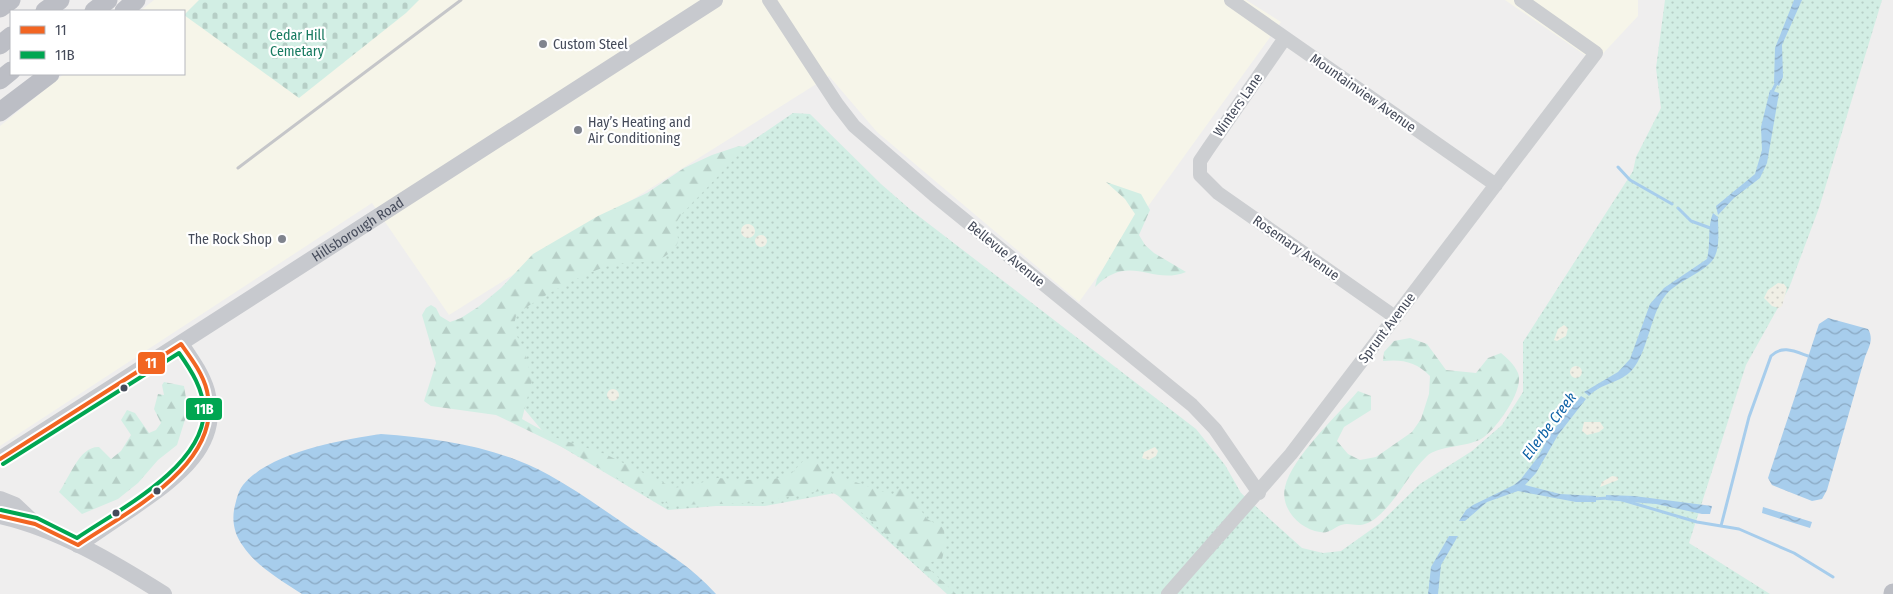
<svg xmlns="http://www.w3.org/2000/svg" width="1893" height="594" font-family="'Fira Sans Condensed',sans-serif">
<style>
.commercial{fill:#f6f5e9}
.grass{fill:url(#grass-dots)}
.forest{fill:url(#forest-firs)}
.sand{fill:url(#sand-dots)}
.cemetery{fill:url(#cemetery-stones)}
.water{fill:url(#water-waves)}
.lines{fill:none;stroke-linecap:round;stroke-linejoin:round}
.stream{stroke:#a7cdec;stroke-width:3}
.minor{stroke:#ccced1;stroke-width:14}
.major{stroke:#c7c9ce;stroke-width:16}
.highway{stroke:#bcbec5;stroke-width:19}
.rail{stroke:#c5c6c9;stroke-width:3}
.bus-1-casing{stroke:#fff;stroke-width:8}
.bus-2-casing{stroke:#fff;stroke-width:8}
.bus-1{stroke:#f26522;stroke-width:4}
.bus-2{stroke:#00a651;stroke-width:4}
.poi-dot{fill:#80848e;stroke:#fff;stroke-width:2}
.bus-dot{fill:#454b5a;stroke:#fff;stroke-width:2}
.labels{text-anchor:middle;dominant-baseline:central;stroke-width:4.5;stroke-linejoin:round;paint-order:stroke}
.park-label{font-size:14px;fill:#177a60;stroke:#fff}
.poi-label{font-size:14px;fill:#454b5a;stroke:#fff;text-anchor:start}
.street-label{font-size:14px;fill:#454b5a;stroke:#fff}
.water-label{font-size:15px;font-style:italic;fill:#0d61a5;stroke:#fff}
.line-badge{stroke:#fff;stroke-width:2}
.badge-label{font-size:14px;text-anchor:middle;font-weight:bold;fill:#fff}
</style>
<defs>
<pattern id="grass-dots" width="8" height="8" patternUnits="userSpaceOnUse" patternTransform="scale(1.25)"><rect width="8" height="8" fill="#d2eee4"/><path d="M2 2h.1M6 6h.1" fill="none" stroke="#b6cec6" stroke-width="1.8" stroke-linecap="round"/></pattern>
<pattern id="forest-firs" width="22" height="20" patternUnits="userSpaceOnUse" patternTransform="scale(1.25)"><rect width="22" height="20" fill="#d2eee4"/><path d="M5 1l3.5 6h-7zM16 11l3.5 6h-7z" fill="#b6cec6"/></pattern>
<pattern id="sand-dots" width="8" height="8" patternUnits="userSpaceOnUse" patternTransform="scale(1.25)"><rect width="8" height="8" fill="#f0efe5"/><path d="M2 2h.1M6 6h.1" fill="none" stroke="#cfcec7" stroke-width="1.8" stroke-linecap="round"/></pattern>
<pattern id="cemetery-stones" width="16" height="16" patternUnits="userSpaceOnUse" patternTransform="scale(1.25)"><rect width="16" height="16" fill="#d2eee4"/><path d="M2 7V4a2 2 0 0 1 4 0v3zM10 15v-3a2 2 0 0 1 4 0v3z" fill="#b6cec6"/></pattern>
<pattern id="water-waves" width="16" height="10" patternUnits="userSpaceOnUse" patternTransform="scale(1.25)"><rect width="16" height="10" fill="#a7cdec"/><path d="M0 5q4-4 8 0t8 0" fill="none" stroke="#8aa8c2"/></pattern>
</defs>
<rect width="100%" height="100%" fill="#efeeee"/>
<!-- commercial -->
<path class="commercial" d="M154,0H1246L1281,22L1079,302L877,132L829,76L449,315L372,203L0,446V126L64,74H184V11H140Z
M1505,0H1638V16L1595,62Z"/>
<!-- grass -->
<path class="grass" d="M1665,0H1882L1819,208L1789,288L1746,365L1689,543L1770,594H947L835,493L765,506H716L668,510L550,440L515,398L504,310L793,113L810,114L881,184L912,211L1196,429L1225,465L1241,493L1302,548L1323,553L1341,551L1379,524L1420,484L1472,451L1502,425L1523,392V342L1633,171L1636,157L1661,108L1656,68Z"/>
<!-- forest -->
<path class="forest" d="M739,146L746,147L681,215C679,218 676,222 676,225C675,233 682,240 675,247C658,269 634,259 611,265C589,271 532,300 516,316L513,329L524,349L532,380L522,419L554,437L605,454L674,488L697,484L717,478L747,480L774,479L790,475L804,460H813L830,473L892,495L903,484L927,519L944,528L945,548L942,559L924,564L956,594H952C944,588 935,582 928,575C903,554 854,497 825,490L757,503L672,505L653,498L562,447L496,415L431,406L424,401L436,363L422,315L426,308L431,305L436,308L440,316L450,322L461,318L478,307L501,288L533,254L598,216L647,193L684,168L712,155Z
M1106,182L1141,194L1150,210L1139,235L1145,245L1154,253L1186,272C1151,286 1130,252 1095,287L1097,279L1135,214L1125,199Z
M1410,338L1427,344L1446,370L1476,373L1488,358L1501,353C1507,358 1514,364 1518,373C1525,390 1495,431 1481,439C1467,447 1437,446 1427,456C1408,474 1397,501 1376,518C1359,531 1352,521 1341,525C1333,528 1329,534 1320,532C1299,529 1280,508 1285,487C1292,457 1338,415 1358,391L1371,396V410L1344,427L1337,441L1348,454L1360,460L1376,457L1412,432L1421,419L1429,394L1430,376C1416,362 1403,359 1383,361L1384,352L1394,341Z
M164,382L184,386L188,410L177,445L158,460L138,483L118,499L82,514L59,492C69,479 79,446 99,447L111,459L121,451L131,435L121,420L127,410L135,413L149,433L156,430L161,423L154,409L158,394L164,395L162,385Z"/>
<!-- sand -->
<path class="sand" d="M741 231a7 7 0 1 1 14 0a7 7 0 1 1-14 0Z
M755 241a6 6 0 1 1 12 0a6 6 0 1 1-12 0Z
M1778,283L1784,284L1787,288L1782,306L1779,308L1772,306L1764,298L1768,290Z
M1564,325L1568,328L1566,336L1557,341L1554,340L1558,329Z
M1570 372a6 6 0 1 1 12 0a6 6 0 1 1-12 0Z
M607 395a6 6 0 1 1 12 0a6 6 0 1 1-12 0Z
M1584,422H1600L1604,428L1599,432L1587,435L1582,431Z
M1155,447L1158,451L1156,456L1149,460L1142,458L1144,452Z
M1612,476L1618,477V480L1600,487L1602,482Z"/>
<!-- cemetery -->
<path class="cemetery" d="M199,0H419L406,13L299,98L184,15Z"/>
<!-- water -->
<path class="water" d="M1794,0H1802L1782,45L1783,77L1779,86L1774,83L1775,48Z
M1770,90L1779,93L1767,163L1760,178L1734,198L1718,215L1716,206L1755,174L1762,150L1761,127Z
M1713,213L1718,217C1718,230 1720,245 1715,256C1708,272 1677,280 1665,296C1650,315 1648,352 1632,370C1621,383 1601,383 1589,396L1584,392L1618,372L1630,359L1650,304L1664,288L1707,259C1711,243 1707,228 1713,213Z
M1828,318L1868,329C1874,339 1869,347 1865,357L1827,490L1822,499L1812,501L1772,485L1768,478L1819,324Z
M1581,396L1586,399L1558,435L1536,473L1525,485L1560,494L1596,496V502H1576L1518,491L1487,502L1465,521H1459L1466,510L1473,505L1514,485L1521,479L1538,457L1550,434Z
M381,434C438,438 499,447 549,475C578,491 605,511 632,529C662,549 692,567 716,594H302C282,581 256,566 243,546C235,535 232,523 234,510C236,501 238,491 243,485C270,452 341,440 381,434Z
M1606,495L1634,496L1712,506L1710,514H1702L1656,504L1606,500Z
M1763,507L1812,522L1810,528L1762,513Z
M1449,536H1458L1441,565L1438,594H1428L1431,567Z"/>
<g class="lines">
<!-- stream -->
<path class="stream" d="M1771,94L1777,82
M1618,167L1630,180L1672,204
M1678,208L1691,221L1713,229
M1592,499L1608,498
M1619,499L1697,522L1739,529L1794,553L1833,577
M1721,526L1749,417L1771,356C1782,345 1794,351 1808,356"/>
<!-- minor -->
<path class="minor" d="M769,0L837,104L854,126L934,195L1192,405L1215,429L1259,493
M1231,0L1496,185
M1285,38L1208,149L1200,161V175L1218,193L1395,317
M1168,594L1291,454L1596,53L1521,0"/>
<!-- major -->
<g class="major">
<path id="s1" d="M0,459L715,0"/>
<path d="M0,499L15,505L34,523"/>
<path d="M0,516C58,529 113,562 164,594"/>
<path d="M78,545C97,532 116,519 134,507C174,479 223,446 207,391C202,374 191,359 181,344"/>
</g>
<!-- highway -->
<path class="highway" d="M0,8L11,0
M45,11L60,0
M94,11L108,0
M124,11L136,0
M0,45L11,36
M0,80L11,71
M0,112L50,74
M1893,594V593"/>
<!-- rail -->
<path class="rail" d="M238,168L461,0"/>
<defs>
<path id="bus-1" d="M0,459L181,344C191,358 203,374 207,391C225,464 128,511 78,545L35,524L0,516"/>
<path id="bus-2" d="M1,510L37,518L77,538C118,510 202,468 204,412C204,390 191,370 179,353L3,464"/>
</defs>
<!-- bus-1 casing -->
<use href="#bus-1" class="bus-1-casing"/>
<!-- bus-2 casing -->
<use href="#bus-2" class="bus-2-casing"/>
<!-- bus-1 -->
<use href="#bus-1" class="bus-1"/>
<!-- bus-2 -->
<use href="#bus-2" class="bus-2"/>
</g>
<!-- markers -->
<g class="poi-dot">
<circle cx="543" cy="44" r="5"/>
<circle cx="578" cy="130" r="5"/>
<circle cx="282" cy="239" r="5"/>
</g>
<g class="bus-dot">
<circle cx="124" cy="388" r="4.5"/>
<circle cx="157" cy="491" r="4.5"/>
<circle cx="116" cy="513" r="4.5"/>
</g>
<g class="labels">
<!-- park labels -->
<g class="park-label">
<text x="297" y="35">Cedar Hill<tspan x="297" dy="16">Cemetary</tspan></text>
</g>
<!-- poi labels -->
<g class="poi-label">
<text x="553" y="44">Custom Steel</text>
<text x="588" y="122">Hay’s Heating and<tspan x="588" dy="16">Air Conditioning</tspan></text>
<text x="272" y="239" text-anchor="end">The Rock Shop</text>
</g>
<!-- street labels -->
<g class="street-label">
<text transform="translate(1363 93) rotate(35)">Mountainview Avenue</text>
<text transform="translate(1238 105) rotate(-55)">Winters Lane</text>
<text stroke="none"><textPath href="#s1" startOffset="425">Hillsborough Road</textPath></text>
<text transform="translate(1296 248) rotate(35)">Rosemary Avenue</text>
<text transform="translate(1006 254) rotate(39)">Bellevue Avenue</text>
<text transform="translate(1387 328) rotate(-53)">Sprunt Avenue</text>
</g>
<!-- water labels -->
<g class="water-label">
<text transform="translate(1549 426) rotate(-53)">Ellerbe Creek</text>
</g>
</g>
<g class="line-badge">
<rect x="137" y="351" width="29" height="24" rx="5" fill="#f26522"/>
<rect x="185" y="397" width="38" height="24" rx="5" fill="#00a651"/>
</g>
<g class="badge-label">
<text x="151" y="368">11</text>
<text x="204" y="414">11B</text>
</g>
<!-- legend -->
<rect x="10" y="10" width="175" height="65" fill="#ffffff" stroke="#b5b7bd"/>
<rect x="20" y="26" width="25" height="8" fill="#f26522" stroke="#b5b7bd"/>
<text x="55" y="35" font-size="15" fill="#454b5a">11</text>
<rect x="20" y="51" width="25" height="8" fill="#00a651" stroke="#b5b7bd"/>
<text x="55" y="60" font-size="15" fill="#454b5a">11B</text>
</svg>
